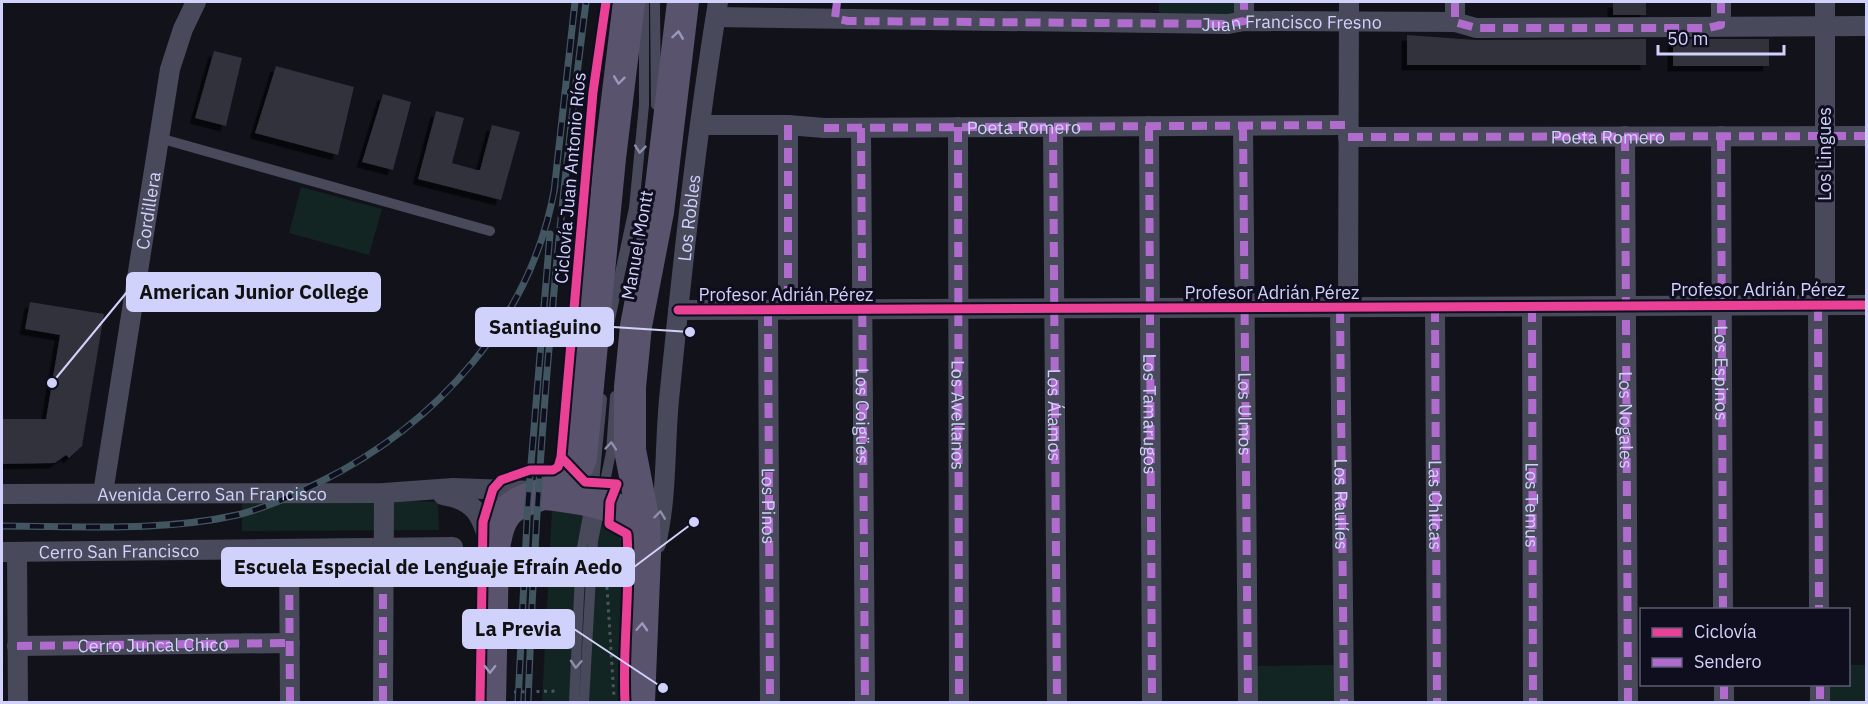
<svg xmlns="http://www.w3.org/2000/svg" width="1868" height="704" font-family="'IBM Plex Sans',sans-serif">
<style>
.green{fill:#122523}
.building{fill:#30303d;filter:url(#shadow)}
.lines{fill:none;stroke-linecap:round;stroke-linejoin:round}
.path{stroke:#49575f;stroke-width:3;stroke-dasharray:3 4.5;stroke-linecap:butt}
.service{stroke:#48495b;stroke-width:10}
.minor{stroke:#48495b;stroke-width:20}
.primary{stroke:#59536d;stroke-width:32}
.rail-casing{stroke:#415660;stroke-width:7}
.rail{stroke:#0f0e1f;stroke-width:4.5;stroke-dasharray:14;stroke-linecap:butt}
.quiet{stroke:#b06ccc;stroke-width:8;stroke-dasharray:15 8;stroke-linecap:butt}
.cycleway-casing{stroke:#0f0e1f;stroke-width:13}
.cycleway{stroke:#ea4096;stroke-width:9}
.oneway{stroke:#9a99bb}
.oneway2{stroke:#8c8eab}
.labels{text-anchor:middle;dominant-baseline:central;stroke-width:6;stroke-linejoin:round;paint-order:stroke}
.street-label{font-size:18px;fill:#d0d2fb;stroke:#0f0e1f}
.leader{fill:none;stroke:#d0d2fb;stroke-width:2}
.callout-dot{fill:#d0d2fb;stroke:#0f0e1f;stroke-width:2}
.callout{fill:#d0d2fb;stroke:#d0d2fb;stroke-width:2}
.callout-label{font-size:20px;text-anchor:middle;font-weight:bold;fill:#111}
</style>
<defs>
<filter id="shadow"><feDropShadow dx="-5.5" dy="5.5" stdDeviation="0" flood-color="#0009"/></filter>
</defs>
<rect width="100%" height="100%" fill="#12121b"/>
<!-- green -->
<path class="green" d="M1159,2H1238L1236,12L1226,16L1164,15L1159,12Z
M301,187L382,209L369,255L289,233Z
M388,500L438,502L439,530L242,531V501Z
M552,511L596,514L636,540L633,702H542Z
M1337,665L1338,702H1254V666Z
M1849,665H1866V702H1826L1825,685L1848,684Z"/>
<!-- building -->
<path class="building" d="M1613,2H1646V15H1613Z
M1407,35L1476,40L1646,39V65H1407Z
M1673,39H1769V66H1673Z
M214,51L242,58L226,126L195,118Z
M276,66L354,87L338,155L255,133Z
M383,94L411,102L393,170L362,162Z
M436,111L464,118L452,163L477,170H480L492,125L520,132L501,200L418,179Z
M30,302L104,314L82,446L69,458L66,455L55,463L2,464V419H46L60,335L25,329Z"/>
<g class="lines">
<!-- path -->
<path class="path" d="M606,572L614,697
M514,692L557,691"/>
<!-- service -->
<path class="service" d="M655,2L656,105
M159,138L490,231
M608,329L634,208L644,105V2
M574,702L581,553L594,483L602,399
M584,702L593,541L611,452L615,396"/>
<!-- minor -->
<g class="minor">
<path d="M1244,2V21"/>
<path d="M1455,2V22"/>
<path d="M1721,2V25"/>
<path id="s1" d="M716,17L1228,24L1244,21L1455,22L1476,28L1866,26"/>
<path id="s2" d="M700,125H788L824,128L1348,125"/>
<path d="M788,125V310"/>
<path d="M1149,126L1152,702"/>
<path id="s3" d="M1243,126L1248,702"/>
<path id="s4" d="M958,127L959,702"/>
<path d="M1053,127L1057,702"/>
<path d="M861,128L865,702"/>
<path id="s5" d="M1625,136L1628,702"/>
<path id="s6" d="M1721,136L1723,610"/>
<path id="s7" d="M1348,137L1866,136"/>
<path d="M1818,306L1819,610"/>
<path d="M1825,306V2"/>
<path id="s8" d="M1435,307L1437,702"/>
<path d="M1532,307L1533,702"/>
<path id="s9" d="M1340,308L1344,702"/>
<path d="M1348,308L1349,2"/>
<path d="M678,310L1866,305"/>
<path d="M768,311L770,702"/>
<path id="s10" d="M103,493L170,69L183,29L196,2"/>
<path id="s11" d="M2,494L384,493L453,488L535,491"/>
<path d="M443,495C477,500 482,518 491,548"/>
<path id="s12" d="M656,544C668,494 664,441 670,390C683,260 697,130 718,2"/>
<path d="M289,549L290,702"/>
<path id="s13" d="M2,552L453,547"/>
<path d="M17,552L18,702"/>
<path id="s14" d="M17,646L290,643"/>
<path d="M1724,684V702"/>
<path d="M1820,684V702"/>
<path d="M383,702L384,493"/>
</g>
<!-- primary -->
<path class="primary" d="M546,494C569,497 621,501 633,524C636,531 637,539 638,547
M490,702L493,553C496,537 498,520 510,509C534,489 568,500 581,458L610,158L629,2
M639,702L645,554L644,522L630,450V387L636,326L658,212L683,2"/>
<defs>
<path id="rail" d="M554,192L575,2
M2,526C79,526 161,532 237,515C266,508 292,496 318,483C437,425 532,319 555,186
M518,702L528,501L550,234
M528,702C536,468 556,234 586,2"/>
</defs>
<!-- rail casing -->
<use href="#rail" class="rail-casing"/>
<!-- rail -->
<use href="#rail" class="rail"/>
<!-- quiet -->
<g class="quiet">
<path d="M837,2L835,18L848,21L1228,24L1244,21V2"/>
<path d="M1455,2V22L1476,28H1708L1721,25V2"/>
<path d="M788,125V310"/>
<path id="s15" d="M1149,126L1152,702"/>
<path d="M1243,126L1248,702"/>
<path d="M958,127L959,702"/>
<path id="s16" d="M1053,127L1057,702"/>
<path d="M824,128L1348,125"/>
<path id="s17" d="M861,128L865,702"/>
<path d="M1625,136L1628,702"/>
<path d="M1721,136L1723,610"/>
<path d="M1348,137L1866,136"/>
<path d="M1818,306L1819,610"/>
<path d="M1435,307L1437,702"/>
<path id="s18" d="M1532,307L1533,702"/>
<path d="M1340,308L1344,702"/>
<path id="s19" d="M768,311L770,702"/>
<path d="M383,548V702"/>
<path d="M289,549L290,702"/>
<path d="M17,646L290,643"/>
<path d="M1724,684V702"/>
<path d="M1820,684V702"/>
</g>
<defs>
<path id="cycleway" d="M678,310L1866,305
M561,457L585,482L617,484L610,502L609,524L627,534C631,590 622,646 625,702
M480,702L483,522L493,489L501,480L530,470H553L558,467L561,457L593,92L606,2"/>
</defs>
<!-- cycleway casing -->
<use href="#cycleway" class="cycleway-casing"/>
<!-- cycleway -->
<use href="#cycleway" class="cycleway"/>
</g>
<!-- one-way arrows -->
<defs><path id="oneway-chevron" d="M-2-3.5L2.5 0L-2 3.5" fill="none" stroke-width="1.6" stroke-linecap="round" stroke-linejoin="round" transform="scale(1.5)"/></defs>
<g class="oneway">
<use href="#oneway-chevron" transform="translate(678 35) rotate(-82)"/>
<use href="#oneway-chevron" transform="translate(619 80) rotate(97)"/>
<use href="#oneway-chevron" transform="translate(642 627) rotate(-87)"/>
<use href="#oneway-chevron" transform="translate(490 669) rotate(91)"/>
</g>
<g class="oneway2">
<use href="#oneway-chevron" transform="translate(640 149) rotate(96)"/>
<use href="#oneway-chevron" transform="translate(611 446) rotate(-85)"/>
<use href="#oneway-chevron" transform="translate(660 515) rotate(-83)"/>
<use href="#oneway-chevron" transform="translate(576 664) rotate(93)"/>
</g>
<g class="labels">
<!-- street labels -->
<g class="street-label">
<text stroke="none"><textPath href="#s1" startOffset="576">Juan Francisco Fresno</textPath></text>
<text stroke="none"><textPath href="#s2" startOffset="324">Poeta Romero</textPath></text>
<text stroke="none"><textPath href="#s7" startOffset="260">Poeta Romero</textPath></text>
<text transform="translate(1824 154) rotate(-90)">Los Lingues</text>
<text transform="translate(570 178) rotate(-85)">Ciclovía Juan Antonio Ríos</text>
<text stroke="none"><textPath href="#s10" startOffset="286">Cordillera</textPath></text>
<text stroke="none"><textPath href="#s12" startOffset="328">Los Robles</textPath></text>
<text transform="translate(637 245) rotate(-80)">Manuel Montt</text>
<text x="1758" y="289">Profesor Adrián Pérez</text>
<text x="1272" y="292">Profesor Adrián Pérez</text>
<text x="786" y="294">Profesor Adrián Pérez</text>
<text stroke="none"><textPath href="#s6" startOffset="237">Los Espinos</textPath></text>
<text stroke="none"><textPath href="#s15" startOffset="288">Los Tamarugos</textPath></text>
<text stroke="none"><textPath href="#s3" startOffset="288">Los Ulmos</textPath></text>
<text stroke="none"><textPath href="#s17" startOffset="288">Los Coigües</textPath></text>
<text stroke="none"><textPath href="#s4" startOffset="288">Los Avellanos</textPath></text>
<text stroke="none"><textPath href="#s16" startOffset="288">Los Álamos</textPath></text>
<text stroke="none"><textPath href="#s5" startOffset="284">Los Nogales</textPath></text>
<text stroke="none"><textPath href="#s11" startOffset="210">Avenida Cerro San Francisco</textPath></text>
<text stroke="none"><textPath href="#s9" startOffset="196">Los Raulíes</textPath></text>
<text stroke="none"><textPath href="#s8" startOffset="198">Las Chilcas</textPath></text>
<text stroke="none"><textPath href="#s18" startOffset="198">Los Temus</textPath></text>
<text stroke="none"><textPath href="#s19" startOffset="195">Los Pinos</textPath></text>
<text stroke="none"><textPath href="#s13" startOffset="117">Cerro San Francisco</textPath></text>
<text stroke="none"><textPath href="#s14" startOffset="136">Cerro Juncal Chico</textPath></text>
</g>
</g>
<!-- callouts -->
<path class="leader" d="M52 383L127 292M690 332L613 327M694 522L634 567M663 688L574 629"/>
<g class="callout-dot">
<circle cx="52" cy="383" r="6"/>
<circle cx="690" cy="332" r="6"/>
<circle cx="694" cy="522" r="6"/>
<circle cx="663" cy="688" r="6"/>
</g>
<g class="callout">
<rect x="127" y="273" width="253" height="38" rx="6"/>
<rect x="476" y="308" width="137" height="38" rx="6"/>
<rect x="222" y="548" width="412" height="38" rx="6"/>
<rect x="463" y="610" width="111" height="38" rx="6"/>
</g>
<g class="callout-label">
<text x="254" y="299">American Junior College</text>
<text x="545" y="334">Santiaguino</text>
<text x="428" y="574">Escuela Especial de Lenguaje Efraín Aedo</text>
<text x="518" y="636">La Previa</text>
</g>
<!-- border -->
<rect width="1868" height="704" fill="none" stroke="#d0d2fb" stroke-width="6"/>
<!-- legend -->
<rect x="1640" y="608" width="210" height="78" fill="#0f0e1f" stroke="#5c5c77" stroke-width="1.5"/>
<rect x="1652" y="628" width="30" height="9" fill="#ea4096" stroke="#5c5c77" stroke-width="1.5"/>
<text x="1694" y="638" font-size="18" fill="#d0d2fb">Ciclovía</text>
<rect x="1652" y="658" width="30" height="9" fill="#b06ccc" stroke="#5c5c77" stroke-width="1.5"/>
<text x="1694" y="668" font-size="18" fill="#d0d2fb">Sendero</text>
<!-- scale -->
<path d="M1658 45v9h126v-9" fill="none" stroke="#d0d2fb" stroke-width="3"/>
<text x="1667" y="45" font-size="18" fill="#d0d2fb" stroke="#0f0e1f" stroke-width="4.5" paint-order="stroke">50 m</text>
</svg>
